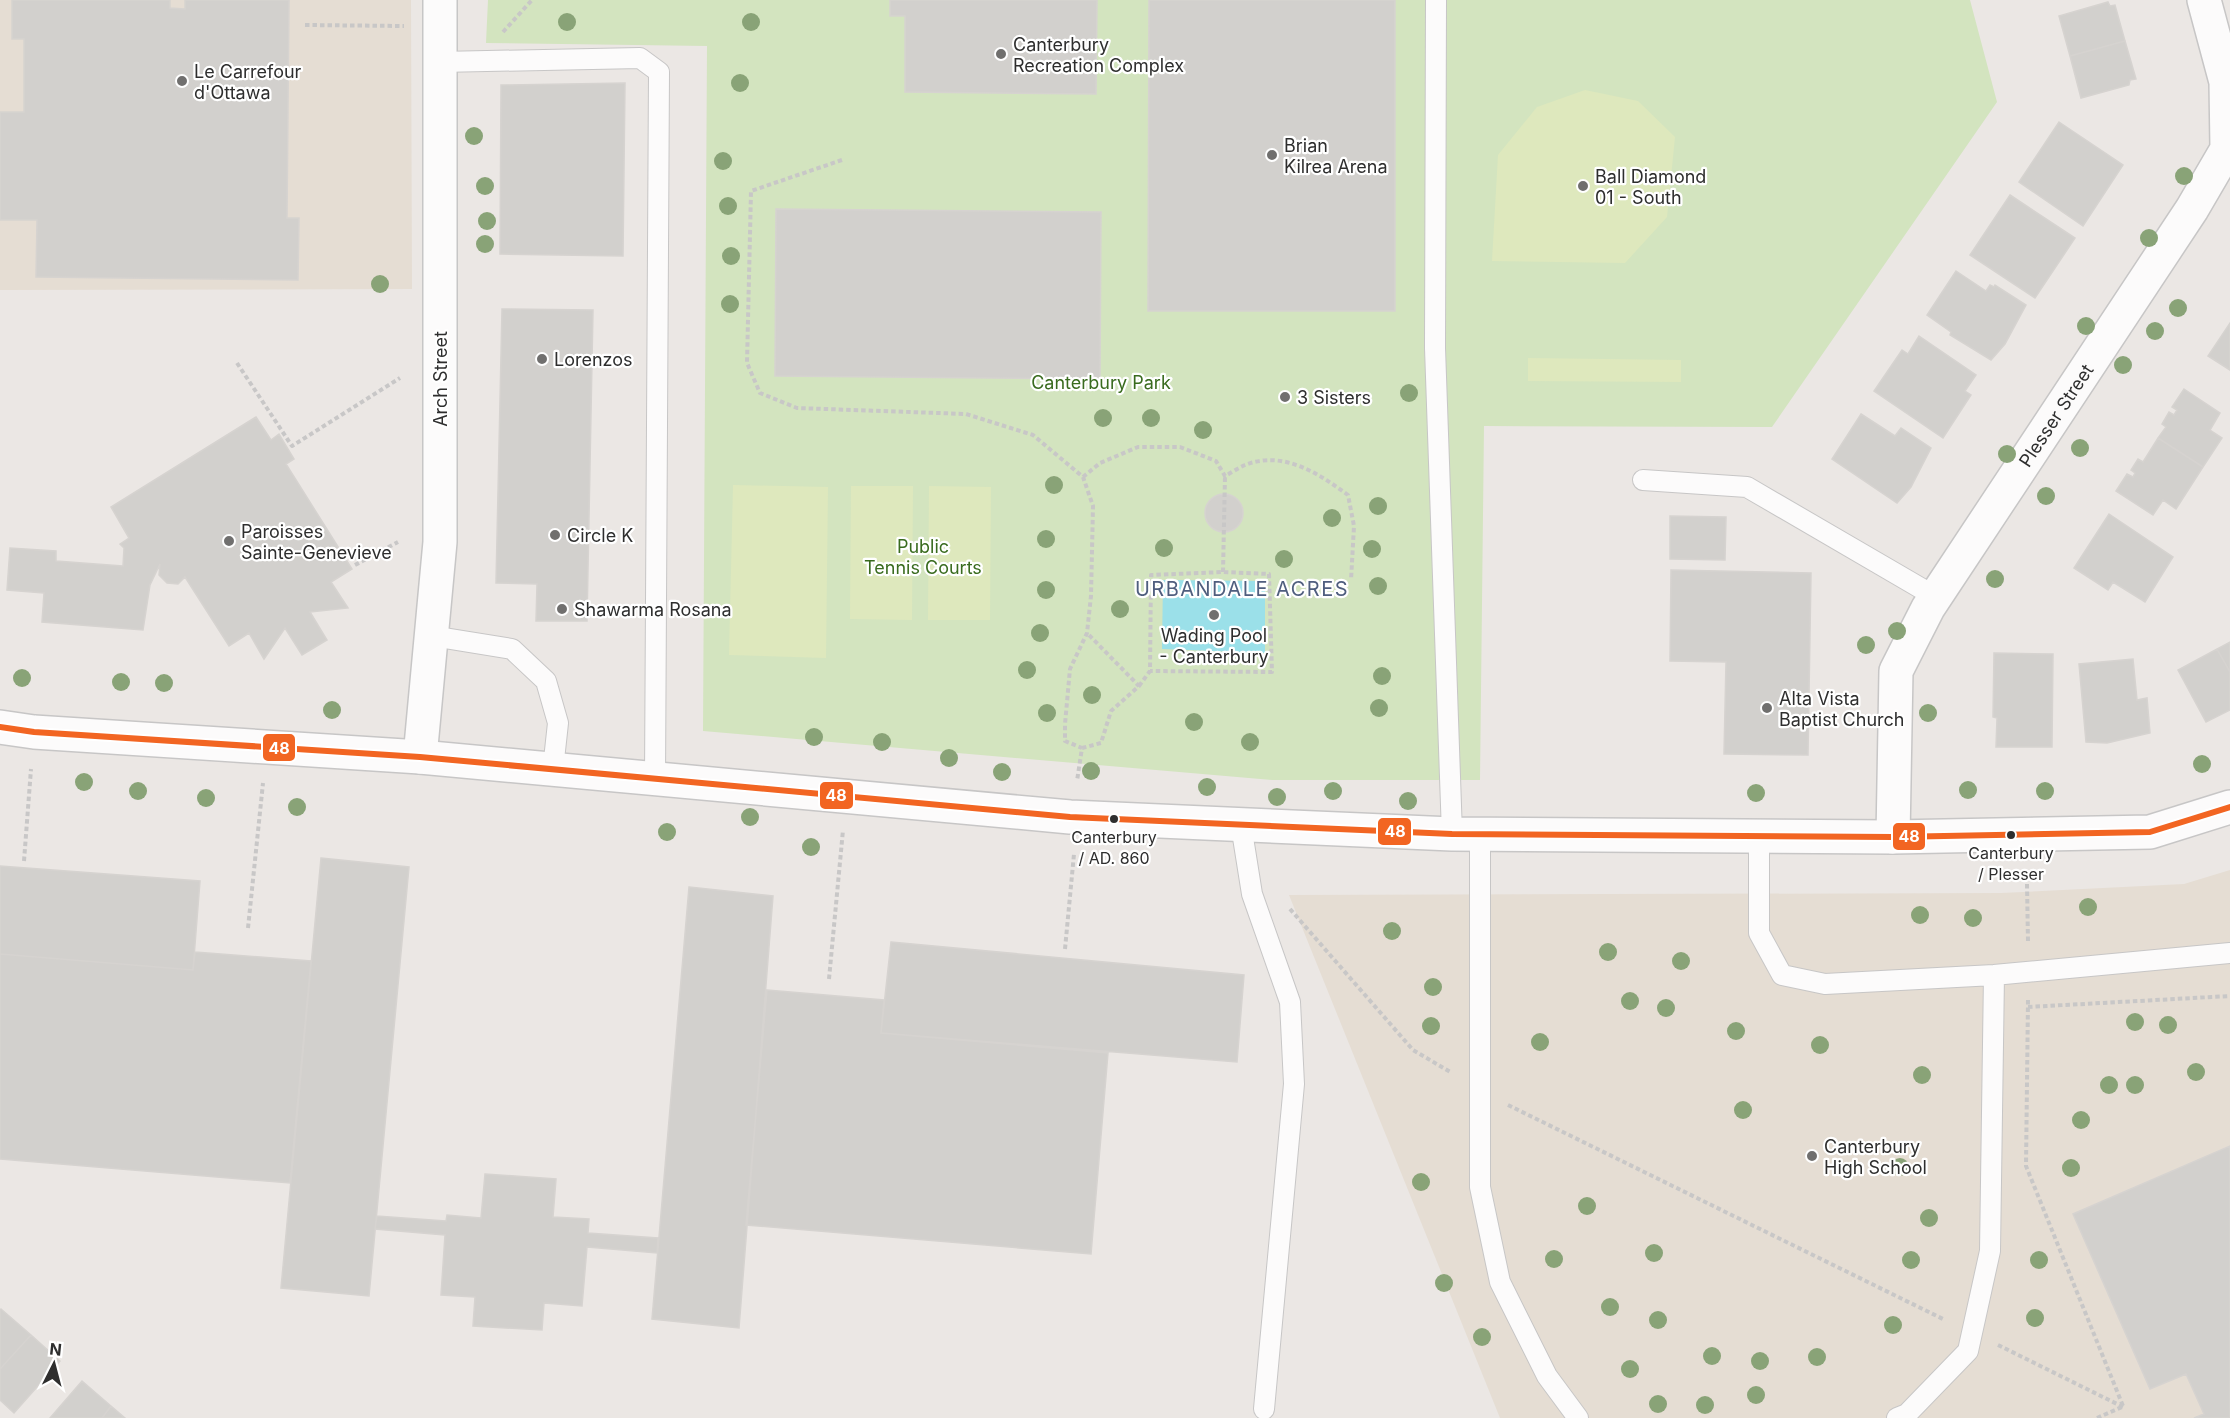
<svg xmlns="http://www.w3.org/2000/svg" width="2230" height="1418" font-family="Inter,sans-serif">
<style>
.education{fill:#e5ddd3}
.green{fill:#d3e4bf}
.pitch{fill:#dee8bd}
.water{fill:#9be0e9}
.building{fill:#d2d0cd;stroke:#d6d3d0;stroke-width:1.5}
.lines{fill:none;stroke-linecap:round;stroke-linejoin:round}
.service-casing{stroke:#c7c6c6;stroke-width:22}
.minor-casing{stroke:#c7c6c6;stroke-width:36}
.tertiary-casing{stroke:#c7c6c6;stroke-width:36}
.path{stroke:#c8c7c7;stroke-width:4;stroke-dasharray:4.5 3;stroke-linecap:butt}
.service{stroke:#fcfbfb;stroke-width:20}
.minor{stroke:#fcfbfb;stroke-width:33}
.tertiary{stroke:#fcfbfb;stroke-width:33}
.bus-1-casing{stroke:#fff;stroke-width:10}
.bus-1{stroke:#f26522;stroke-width:6}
.tree{fill:#89a377}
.poi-dot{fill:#706f6e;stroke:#fff;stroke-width:2}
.bus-dot{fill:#2e2e2e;stroke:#fff;stroke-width:2}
.labels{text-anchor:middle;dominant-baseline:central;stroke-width:4.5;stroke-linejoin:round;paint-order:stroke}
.bus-label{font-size:16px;fill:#2e2e2e;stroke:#fff}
.poi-label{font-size:18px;fill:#2e2e2e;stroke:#fff;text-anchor:start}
.street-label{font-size:18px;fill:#2e2e2e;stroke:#fff}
.park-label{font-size:18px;fill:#396b1e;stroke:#fff}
.neighbourhood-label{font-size:20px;letter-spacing:1.5px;fill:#4f5e7e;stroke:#fff}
.line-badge{stroke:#fff;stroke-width:2}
.badge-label{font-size:16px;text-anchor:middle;font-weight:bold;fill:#fff}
</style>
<rect width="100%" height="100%" fill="#ebe7e4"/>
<!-- education -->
<path class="education" d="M0,0H411L412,289L0,290Z
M2230,870V1418H1500L1289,895L2001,893L2184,884Z"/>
<!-- green -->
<path class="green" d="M488,0H1970L1997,102L1772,427L1484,426L1480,780H1272L703,731L707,46L486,43Z"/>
<!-- pitch -->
<path class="pitch" d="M1585,90L1638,101L1675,137L1667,217L1625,263L1492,261L1498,155L1537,107Z
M1528,358L1681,360V382L1528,381Z
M733,485L828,487L826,658L729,655Z
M851,486H913L912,620L850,619Z
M929,486L991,487L990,620H928Z"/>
<!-- water -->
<path class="water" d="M1163,580L1265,581V653L1162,649Z"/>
<!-- building -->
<path class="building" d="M12,0H170V8L185,9V0H289L287,218H299L298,280L36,277L37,220H0V112H24V39H12Z
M890,0H1097L1096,94L905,92V16H890Z
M1149,0H1395V311H1148Z
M2108,2L2110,6L2115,5L2125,41L2070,56L2059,16Z
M2125,41L2136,79L2130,80L2129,85L2081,98L2070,56Z
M625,83L623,256L500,254L501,85Z
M2059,122L2123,165L2083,226L2019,182Z
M2010,195L2075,238L2035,298L1970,255Z
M776,209L1101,212L1100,379L775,376Z
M1956,271L1986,291L1990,285L1994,287L1995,285L2026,305L2005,344L1991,360L1950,335L1951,332L1927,315Z
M502,309L593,310L587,621H536L537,584L496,583Z
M2230,323V370L2208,356Z
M1919,336L1976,375L1965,391L1971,395L1943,438L1874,391L1902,350L1908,354Z
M2184,389L2220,413L2210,430L2222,438L2203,467L2158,438L2166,427L2162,424L2169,412L2174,415L2177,410L2172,407Z
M1861,414L1895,436L1901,428L1931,448L1911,487L1897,503L1832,459Z
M256,417L271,440L279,434L294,459L286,464L352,569L331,582L348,608L310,612L327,640L302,655L285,628L264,659L249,633L229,646L185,577L178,584L167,583L159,575L160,564L150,585L143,630L42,622L44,593L7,590L10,548L56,551V561L123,566L124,548L120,544L129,538L111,507Z
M2158,438L2203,467L2176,509L2163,500L2153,515L2116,491L2127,474L2133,477L2135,473L2131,470L2138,459L2143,462Z
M1205 513a19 19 0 1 1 38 0a19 19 0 1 1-38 0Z
M2109,514L2173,557L2145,602L2113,582L2108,590L2074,568Z
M1670,516L1726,517L1725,560L1670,559Z
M1671,570L1811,573L1808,755L1724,754L1726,662L1670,661Z
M2230,642V672L2217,649Z
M2217,649L2230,672V710L2206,722L2178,670Z
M1994,653L2053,654L2052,747H1996L1997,718L1993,717Z
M2133,659L2137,700L2147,698L2150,733L2107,743L2086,742L2079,664Z
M321,858L409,867L369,1296L281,1288Z
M0,866L200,881L193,970L0,954Z
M689,887L773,896L739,1328L652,1319Z
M891,942L1244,975L1237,1062L881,1033Z
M195,952L311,961L290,1183L0,1159V954L193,970Z
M767,990L884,1000L881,1033L1108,1053L1091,1254L746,1225Z
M2230,1146V1418H2194L2204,1414L2186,1374L2150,1389L2073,1214Z
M485,1174L556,1179L553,1217L589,1219L588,1233L658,1238L657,1253L587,1247L582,1306L544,1303L542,1330L473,1326L475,1297L441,1295L445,1235L375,1229L377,1216L446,1221L447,1215L481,1218Z
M1,1309L31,1335L0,1369V1310Z
M31,1335L60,1361L14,1413L0,1400V1369Z
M82,1381L111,1406L102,1418H50Z
M111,1406L125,1418H102Z"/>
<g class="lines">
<defs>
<path id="service" d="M1436,0L1435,348L1452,834
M440,62L640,58L659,72L655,779
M1643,480L1747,487L1936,597
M432,636L512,649L546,681L558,723L553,769
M1241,825L1252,894L1290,1002L1294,1084L1264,1409
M1480,835V1187L1500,1282L1547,1376L1578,1418
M1759,836V933L1782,975L1825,984L1994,975L2230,953
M1897,1418L1907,1414L1968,1351L1990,1251L1994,975"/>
<g id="minor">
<path d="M420,757L440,542V0"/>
<path id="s1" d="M1893,837L1896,671L1928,608L2192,209L2227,149L2226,82L2204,0"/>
</g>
<path id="tertiary" d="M0,727L34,732L420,757L1070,817L1452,834L1893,837L2150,832L2230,807"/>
</defs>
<!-- service casing -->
<use href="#service" class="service-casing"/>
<!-- minor casing -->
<use href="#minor" class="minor-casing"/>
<!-- tertiary casing -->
<use href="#tertiary" class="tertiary-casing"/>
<!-- path -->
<path class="path" d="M305,25L404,26
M503,32L532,0
M842,160L751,191L747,363L760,393L797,408L966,414L1033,435L1083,477L1093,506L1091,596L1087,633L1070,669L1065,724V741L1082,748L1077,781
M237,363L292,446L400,378
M1083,477L1100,463L1138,447H1180L1216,461L1225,476C1231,473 1238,468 1245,465C1283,450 1318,473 1348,495L1354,526L1351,580
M355,565L398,542
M1223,572L1225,476
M1139,686L1150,671L1151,575L1223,572L1269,574L1272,672L1150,671
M1082,748L1101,743L1111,711L1139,686L1087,633
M24,861L31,769
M2027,884L2028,942
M1290,909L1413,1050L1452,1073
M248,928L263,783
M1065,949L1074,854
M829,979L843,830
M2028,1000L2026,1166L2123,1406
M2028,1007L2230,996
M1508,1105L1945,1320
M1998,1345L2123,1407
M2097,1418L2122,1407"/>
<!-- service -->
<use href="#service" class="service"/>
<!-- minor -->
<use href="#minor" class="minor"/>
<!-- tertiary -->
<use href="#tertiary" class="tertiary"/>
<defs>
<path id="bus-1" d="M0,727L34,732L420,757L1070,817L1452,834L1893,837L2150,832L2230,807"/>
</defs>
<!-- bus-1 casing -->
<use href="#bus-1" class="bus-1-casing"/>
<!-- bus-1 -->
<use href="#bus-1" class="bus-1"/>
</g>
<!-- trees -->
<g class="tree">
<circle cx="567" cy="22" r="9"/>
<circle cx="751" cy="22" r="9"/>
<circle cx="740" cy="83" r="9"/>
<circle cx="474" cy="136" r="9"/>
<circle cx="723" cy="161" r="9"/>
<circle cx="2184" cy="176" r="9"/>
<circle cx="485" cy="186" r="9"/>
<circle cx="728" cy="206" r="9"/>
<circle cx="487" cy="221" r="9"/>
<circle cx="2149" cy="238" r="9"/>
<circle cx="485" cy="244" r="9"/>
<circle cx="731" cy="256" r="9"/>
<circle cx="380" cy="284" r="9"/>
<circle cx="730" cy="304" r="9"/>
<circle cx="2178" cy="308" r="9"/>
<circle cx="2086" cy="326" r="9"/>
<circle cx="2155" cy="331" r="9"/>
<circle cx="2123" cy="365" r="9"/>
<circle cx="1409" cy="393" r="9"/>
<circle cx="1103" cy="418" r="9"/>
<circle cx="1151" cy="418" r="9"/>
<circle cx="1203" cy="430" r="9"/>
<circle cx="2080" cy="448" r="9"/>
<circle cx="2007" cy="454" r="9"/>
<circle cx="1054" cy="485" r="9"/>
<circle cx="2046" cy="496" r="9"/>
<circle cx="1378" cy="506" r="9"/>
<circle cx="1332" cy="518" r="9"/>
<circle cx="1046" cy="539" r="9"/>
<circle cx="1164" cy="548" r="9"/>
<circle cx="1372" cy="549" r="9"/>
<circle cx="1284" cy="559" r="9"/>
<circle cx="1995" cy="579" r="9"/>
<circle cx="1378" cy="586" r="9"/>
<circle cx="1046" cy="590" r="9"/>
<circle cx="1120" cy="609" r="9"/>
<circle cx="1897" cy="631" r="9"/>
<circle cx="1040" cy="633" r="9"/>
<circle cx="1866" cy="645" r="9"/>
<circle cx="1027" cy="670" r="9"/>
<circle cx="1382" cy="676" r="9"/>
<circle cx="22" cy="678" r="9"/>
<circle cx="121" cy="682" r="9"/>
<circle cx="164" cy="683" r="9"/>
<circle cx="1092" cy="695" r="9"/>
<circle cx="1379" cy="708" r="9"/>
<circle cx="332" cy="710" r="9"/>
<circle cx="1047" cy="713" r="9"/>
<circle cx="1928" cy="713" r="9"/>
<circle cx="1194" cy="722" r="9"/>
<circle cx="814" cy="737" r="9"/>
<circle cx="882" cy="742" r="9"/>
<circle cx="1250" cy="742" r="9"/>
<circle cx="949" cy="758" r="9"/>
<circle cx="2202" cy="764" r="9"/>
<circle cx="1091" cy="771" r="9"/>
<circle cx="1002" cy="772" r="9"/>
<circle cx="84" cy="782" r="9"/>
<circle cx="1207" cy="787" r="9"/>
<circle cx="1968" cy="790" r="9"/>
<circle cx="138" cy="791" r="9"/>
<circle cx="1333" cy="791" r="9"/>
<circle cx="2045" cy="791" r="9"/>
<circle cx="1756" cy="793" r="9"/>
<circle cx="1277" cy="797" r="9"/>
<circle cx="206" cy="798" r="9"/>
<circle cx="1408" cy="801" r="9"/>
<circle cx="297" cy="807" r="9"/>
<circle cx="750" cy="817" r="9"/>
<circle cx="667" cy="832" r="9"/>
<circle cx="811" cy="847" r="9"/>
<circle cx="2088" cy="907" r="9"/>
<circle cx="1920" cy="915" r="9"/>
<circle cx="1973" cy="918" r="9"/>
<circle cx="1392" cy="931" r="9"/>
<circle cx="1608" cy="952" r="9"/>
<circle cx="1681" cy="961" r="9"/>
<circle cx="1433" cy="987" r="9"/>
<circle cx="1630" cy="1001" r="9"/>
<circle cx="1666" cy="1008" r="9"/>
<circle cx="2135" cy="1022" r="9"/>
<circle cx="2168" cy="1025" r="9"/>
<circle cx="1431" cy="1026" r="9"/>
<circle cx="1736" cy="1031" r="9"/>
<circle cx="1540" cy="1042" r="9"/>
<circle cx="1820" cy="1045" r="9"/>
<circle cx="2196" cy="1072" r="9"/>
<circle cx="1922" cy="1075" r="9"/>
<circle cx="2109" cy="1085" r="9"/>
<circle cx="2135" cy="1085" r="9"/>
<circle cx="1743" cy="1110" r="9"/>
<circle cx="2081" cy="1120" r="9"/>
<circle cx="1900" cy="1167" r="9"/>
<circle cx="2071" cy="1168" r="9"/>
<circle cx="1421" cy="1182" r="9"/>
<circle cx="1587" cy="1206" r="9"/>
<circle cx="1929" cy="1218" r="9"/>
<circle cx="1654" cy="1253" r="9"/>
<circle cx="1554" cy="1259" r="9"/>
<circle cx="1911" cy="1260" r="9"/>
<circle cx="2039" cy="1260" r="9"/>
<circle cx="1444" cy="1283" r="9"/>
<circle cx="1610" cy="1307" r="9"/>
<circle cx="2035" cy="1318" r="9"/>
<circle cx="1658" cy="1320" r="9"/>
<circle cx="1893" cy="1325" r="9"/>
<circle cx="1482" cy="1337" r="9"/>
<circle cx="1712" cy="1356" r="9"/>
<circle cx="1817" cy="1357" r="9"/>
<circle cx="1760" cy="1361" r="9"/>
<circle cx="1630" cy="1369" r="9"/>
<circle cx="1756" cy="1395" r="9"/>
<circle cx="1658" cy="1404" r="9"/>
<circle cx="1705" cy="1405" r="9"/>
</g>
<!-- markers -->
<g class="poi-dot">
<circle cx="1001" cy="54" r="6"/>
<circle cx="182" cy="81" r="6"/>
<circle cx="1272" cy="155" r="6"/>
<circle cx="1583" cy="186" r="6"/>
<circle cx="542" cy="359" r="6"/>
<circle cx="1285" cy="397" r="6"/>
<circle cx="555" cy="535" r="6"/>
<circle cx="229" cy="541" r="6"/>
<circle cx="562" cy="609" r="6"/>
<circle cx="1214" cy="615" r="6"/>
<circle cx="1767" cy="708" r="6"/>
<circle cx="1812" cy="1156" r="6"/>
</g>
<g class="bus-dot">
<circle cx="1114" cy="819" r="5"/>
<circle cx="2011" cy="835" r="5"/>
</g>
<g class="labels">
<!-- bus labels -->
<g class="bus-label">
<text x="1114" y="837">Canterbury<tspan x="1114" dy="21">/ AD. 860</tspan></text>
<text x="2011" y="853">Canterbury<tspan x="2011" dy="21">/ Plesser</tspan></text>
</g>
<!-- poi labels -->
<g class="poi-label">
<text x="1013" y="44">Canterbury<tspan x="1013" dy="21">Recreation Complex</tspan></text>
<text x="194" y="71">Le Carrefour<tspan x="194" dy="21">d'Ottawa</tspan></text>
<text x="1284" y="145">Brian<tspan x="1284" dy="21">Kilrea Arena</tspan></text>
<text x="1595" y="176">Ball Diamond<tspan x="1595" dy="21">01 - South</tspan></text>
<text x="554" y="359">Lorenzos</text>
<text x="1297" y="397">3 Sisters</text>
<text x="241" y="531">Paroisses<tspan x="241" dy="21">Sainte-Genevieve</tspan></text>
<text x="567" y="535">Circle K</text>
<text x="574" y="609">Shawarma Rosana</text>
<text x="1214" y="635" text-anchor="middle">Wading Pool<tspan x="1214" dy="21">- Canterbury</tspan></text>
<text x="1779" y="698">Alta Vista<tspan x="1779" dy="21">Baptist Church</tspan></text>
<text x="1824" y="1146">Canterbury<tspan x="1824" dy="21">High School</tspan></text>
</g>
<!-- street labels -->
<g class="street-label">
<text transform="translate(440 379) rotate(-90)">Arch Street</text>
<text stroke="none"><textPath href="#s1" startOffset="468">Plesser Street</textPath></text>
</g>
<!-- park labels -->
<g class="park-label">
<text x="1101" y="382">Canterbury Park</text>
<text x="923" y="546">Public<tspan x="923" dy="21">Tennis Courts</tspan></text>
</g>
<!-- neighbourhood labels -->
<g class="neighbourhood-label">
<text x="1242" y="589">URBANDALE ACRES</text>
</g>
</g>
<g class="line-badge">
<rect x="262" y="733" width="34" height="29" rx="6" fill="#f26522"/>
<rect x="819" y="781" width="35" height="29" rx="6" fill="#f26522"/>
<rect x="1377" y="817" width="35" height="29" rx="6" fill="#f26522"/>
<rect x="1892" y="822" width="34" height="29" rx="6" fill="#f26522"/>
</g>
<g class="badge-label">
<text x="279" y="754">48</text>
<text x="836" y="801">48</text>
<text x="1395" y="837">48</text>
<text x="1909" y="842">48</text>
</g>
<!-- north arrow -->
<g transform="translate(54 1364) rotate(6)" stroke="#ffffff" stroke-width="4.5" paint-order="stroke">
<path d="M0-4.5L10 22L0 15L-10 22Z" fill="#2e2e2e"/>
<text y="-9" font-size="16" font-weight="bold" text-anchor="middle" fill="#2e2e2e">N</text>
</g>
</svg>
